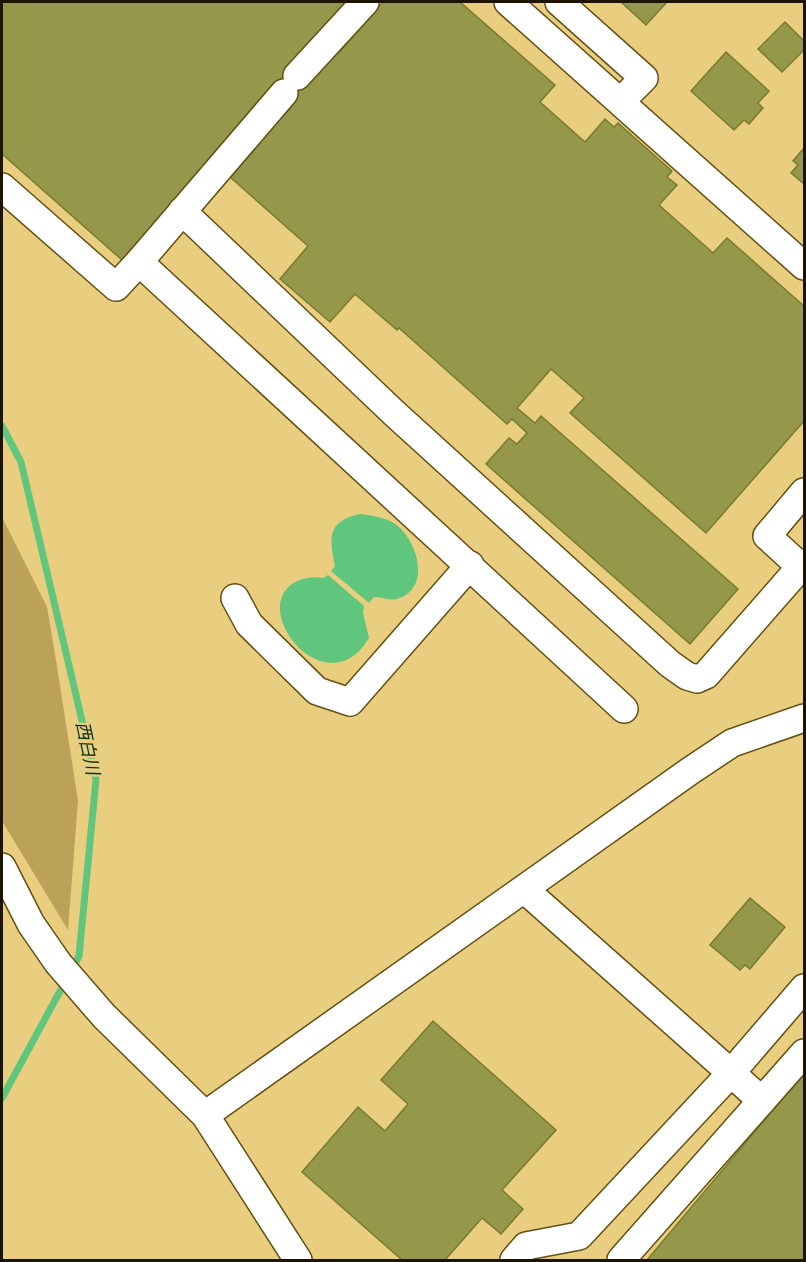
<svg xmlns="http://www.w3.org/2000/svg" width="806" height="1262" font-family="'Public Sans','Noto Sans JP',sans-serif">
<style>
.green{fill:#bba258}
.water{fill:#60c67d}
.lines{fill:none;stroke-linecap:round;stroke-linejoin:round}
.stream{stroke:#60c67d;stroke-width:7}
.building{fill:#95984a;stroke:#787b2b;stroke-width:1.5}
.minor-casing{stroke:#635012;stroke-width:30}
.minor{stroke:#fff;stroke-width:27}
.labels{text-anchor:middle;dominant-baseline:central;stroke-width:4.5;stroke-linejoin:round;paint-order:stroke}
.water-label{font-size:18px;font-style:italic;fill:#073317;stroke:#e9ce80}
</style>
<rect width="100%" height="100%" fill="#e9ce80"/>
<!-- green -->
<path class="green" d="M2,517L47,607L56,660L78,801L68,930L2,821Z"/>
<!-- water -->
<path class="water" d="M360,514C370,515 382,517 392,522C416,535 434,588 397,599C390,601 382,597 374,597L369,603L331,571L335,566C329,538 327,521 360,514Z
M328,575L364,606L363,613L369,638C328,707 250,614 292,584C301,578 313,576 323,578Z"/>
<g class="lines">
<!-- stream -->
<path class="stream" d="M2,426L21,462L96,780L79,956L72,969
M2,1098L65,982"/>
</g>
<!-- building -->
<path class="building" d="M2,2H349L334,50L338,54L383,2H460L555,85L540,102L585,142L605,119L614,127L618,123L672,171L667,177L677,185L659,205L713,253L727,238L804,306V421L706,533L570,413L584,398L551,369L517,408L535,423L541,416L738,589L690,644L486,464L509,438L517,444L527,433L512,419L507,424L399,328L397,330L355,294L330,322L280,279L308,246L230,177L295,102L275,85L122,260L2,154Z
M621,2H667L646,25Z
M785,22L804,41V50L782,72L758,49Z
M726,52L769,91L758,103L763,108L749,124L744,120L734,130L691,91Z
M804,148V184L791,173L798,165L793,161Z
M750,898L785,927L750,969L745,965L740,970L710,945Z
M433,1021L556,1130L502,1190L523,1209L501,1234L482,1218L445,1260H402L302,1172L358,1107L385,1131L408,1104L381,1080Z
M804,1073V1260H647Z"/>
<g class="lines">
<defs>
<path id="minor" d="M508,2L804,266
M559,2L644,78L620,102
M297,76L365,2
M2,187L116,287L139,262L624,709
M182,211L394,413L670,664L687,676L697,679L706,675L804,563
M139,262L284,93
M801,567L767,536L804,492
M235,598L249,624L317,691L350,702L470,565
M2,867L31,924L58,963L104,1016L205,1115L298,1260
M525,890L731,1073L804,988
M205,1115L690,771L732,743L804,718
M514,1260L526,1246L579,1236L731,1073L762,1101
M621,1260L804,1053"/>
</defs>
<!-- minor casing -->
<use href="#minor" class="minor-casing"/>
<!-- minor -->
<use href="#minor" class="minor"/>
</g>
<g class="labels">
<!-- water labels -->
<g class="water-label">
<text transform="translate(88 748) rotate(78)">西白川</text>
</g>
</g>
<!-- border -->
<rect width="806" height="1262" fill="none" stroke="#1c1400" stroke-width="6"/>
</svg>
